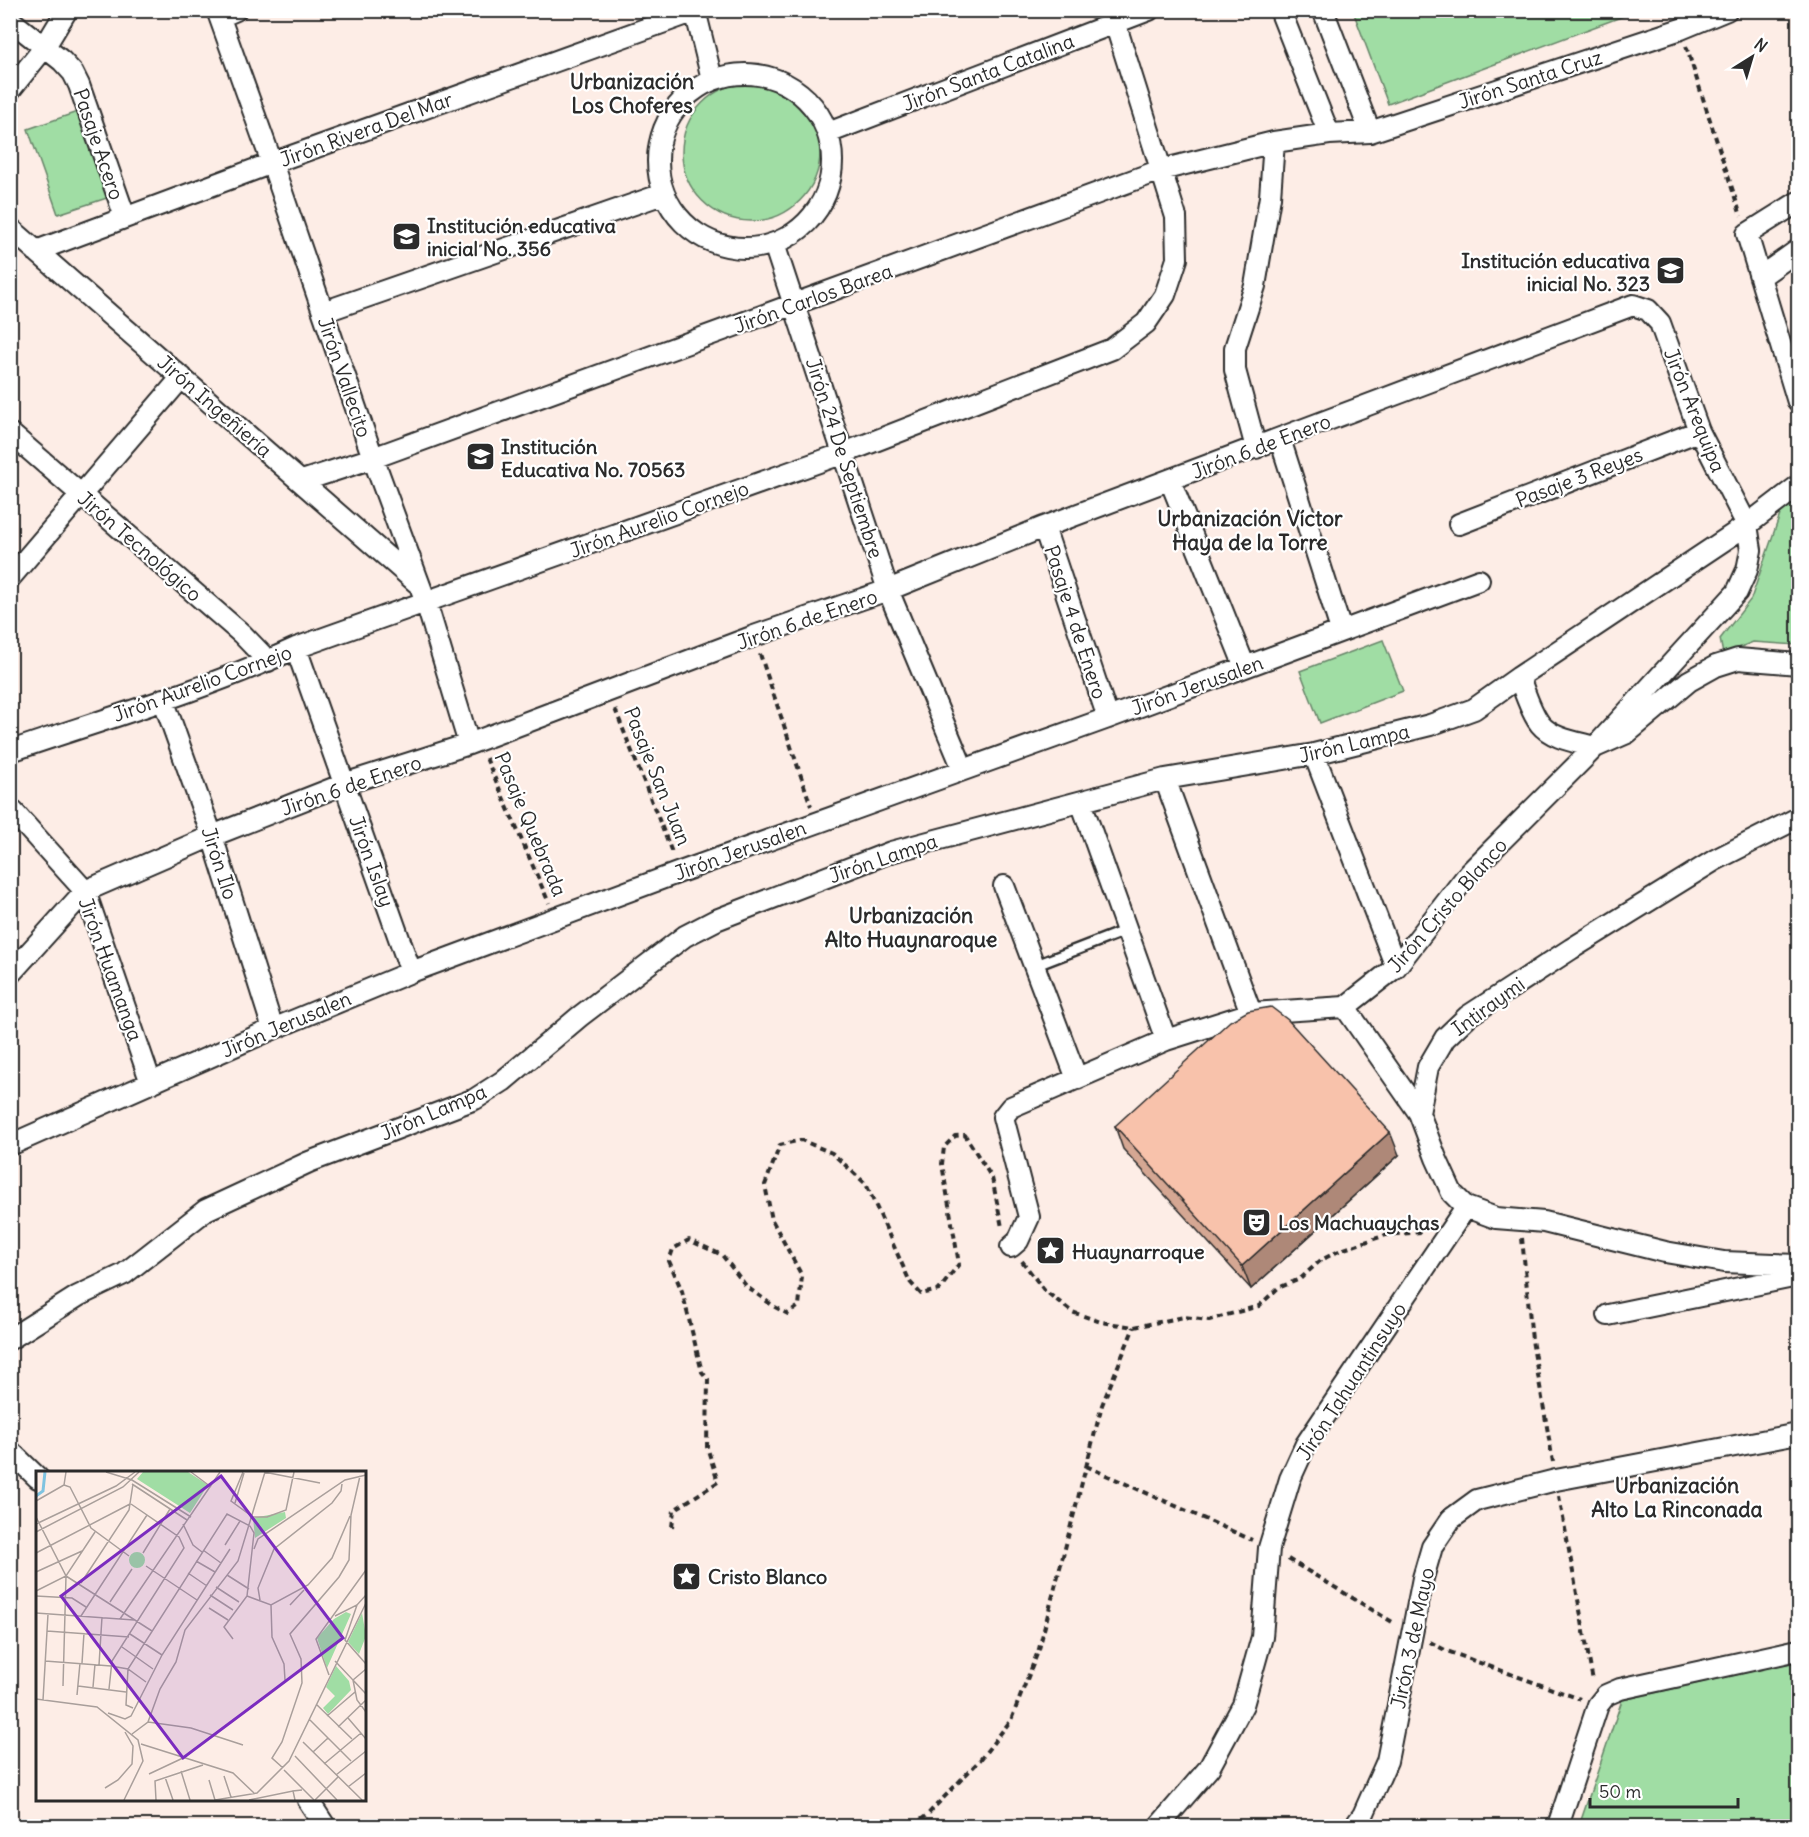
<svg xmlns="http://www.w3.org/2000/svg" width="1809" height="1837" font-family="Delius,sans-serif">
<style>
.green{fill:#a0dda4;stroke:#668468;stroke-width:1.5}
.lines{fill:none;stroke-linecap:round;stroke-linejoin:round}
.service-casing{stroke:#2b2b2b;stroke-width:14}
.minor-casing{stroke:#2b2b2b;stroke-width:24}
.path{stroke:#2b2b2b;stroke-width:4;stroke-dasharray:6 4.5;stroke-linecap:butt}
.service{stroke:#fff;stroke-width:9}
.minor{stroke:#fff;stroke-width:20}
.wall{fill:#d5a793;stroke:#2b2b2b;stroke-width:1.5}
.shaded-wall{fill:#ae8878;stroke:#2b2b2b;stroke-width:1.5}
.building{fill:#f8c2ab;stroke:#2b2b2b;stroke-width:1.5}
.labels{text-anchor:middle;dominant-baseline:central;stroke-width:4.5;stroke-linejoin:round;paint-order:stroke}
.street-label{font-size:20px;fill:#2b2b2b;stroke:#fff}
.poi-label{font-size:20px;font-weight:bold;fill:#2b2b2b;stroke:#fff;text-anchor:start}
.neighbourhood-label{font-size:21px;font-weight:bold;fill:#2b2b2b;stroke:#fff}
.inset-river{fill:none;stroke:#7fc3e0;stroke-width:3}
.inset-road{fill:none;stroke:#a99f9b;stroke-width:1.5}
.view{fill:#7b2cbf;fill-opacity:0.15;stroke:#7b2cbf;stroke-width:3}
.inset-edge{fill:none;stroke:#2b2b2b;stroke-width:3}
</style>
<rect width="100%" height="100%" fill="#fdede6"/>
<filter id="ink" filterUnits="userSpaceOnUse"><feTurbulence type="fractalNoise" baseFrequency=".0167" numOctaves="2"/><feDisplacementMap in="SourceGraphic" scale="12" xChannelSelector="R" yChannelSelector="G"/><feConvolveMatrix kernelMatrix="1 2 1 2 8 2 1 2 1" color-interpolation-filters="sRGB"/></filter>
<g filter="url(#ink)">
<!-- green -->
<path class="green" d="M1353,11H1637L1388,104Z
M682 152a69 69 0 1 1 138 0a69 69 0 1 1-138 0Z
M83,110L113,196L58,214L28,129Z
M1798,492V645L1753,642L1723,654L1720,639L1751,599L1783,506Z
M1383,640L1403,691L1320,723L1300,671Z
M1798,1661V1826H1579L1622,1700Z"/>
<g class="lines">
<defs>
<path id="service" d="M1034,966L1127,930"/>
<path id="minor" d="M217,10L272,163L373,458L426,602L469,744
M695,10L712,79
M1280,10L1329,134
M1323,10L1370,132
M220,17L236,10
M10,20L62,61L73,73L79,85L125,217
M658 161a87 87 0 1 1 174 0a87 87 0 1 1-174 0Z
M10,90L44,48L67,10
M828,133L1149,10
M1798,202L1747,234L1798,402
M10,228L417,583
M774,244L888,590L963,769
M36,251L272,163L698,10
M1760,277L1798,250
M323,312L663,194
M10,433L242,634L268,661
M1280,439L1341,630
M1256,448L1235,370V348L1255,286L1270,197L1274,142
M1170,480L1245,667
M302,481L373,458L1161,170L1274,142L1329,134L1370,132L1681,29L1727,10
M1459,524L1699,431
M1044,527L1108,718
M10,578L182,377
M296,648L411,972
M1519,677C1524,690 1531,713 1540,724C1552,739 1577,742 1595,747L1627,733L1689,681L1716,666L1738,659L1798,664
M163,699L212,836L273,1029
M10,752L14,750C108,718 205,690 296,648L844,453L1112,349L1146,323L1165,295L1177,259L1176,217L1111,10
M1314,754L1396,967
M1165,779L1251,1013
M1081,802L1166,1040
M10,808L85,891L151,1083
M1798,818L1715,860L1571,949L1468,1016L1445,1038L1428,1067L1419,1113L1436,1158L1452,1193L1466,1207L1496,1218L1544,1222L1665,1252L1724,1262L1798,1265
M1004,886L1077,1079
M10,974L85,891L212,836L344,784L469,744L754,636L888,590L1044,527L1633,305L1648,310L1660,323L1699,431L1747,525L1751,550L1747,570L1737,592L1595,747L1469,873L1396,967L1345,1007L1251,1013L1166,1040L1011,1107L1003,1117L1029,1217L1018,1241L1011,1247
M1345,1007L1419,1113
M10,1145L273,1029L411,972L680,872L1108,718L1479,580
M1608,1315L1798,1276
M10,1339L78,1296L124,1274L206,1210L309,1162L475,1099L503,1081L579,1017L685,936L716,920L891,852L1165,779L1314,754L1430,725L1474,709L1519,677L1747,525L1798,486
M10,1451L38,1478
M308,1800L325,1826
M1159,1826L1209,1768L1243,1705L1262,1637L1269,1548L1290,1479L1306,1444L1466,1207
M1355,1826L1363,1815L1387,1761L1423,1578L1432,1547L1451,1519L1477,1500L1556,1480L1798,1434
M1558,1826L1598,1705L1606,1695L1620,1689L1798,1650"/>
</defs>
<!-- service casing -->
<use href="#service" class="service-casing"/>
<!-- minor casing -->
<use href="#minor" class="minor-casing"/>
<!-- path -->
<path class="path" d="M1686,46L1741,216
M760,654L811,806
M615,709L673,855
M486,758L549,903
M1522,1238L1532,1340L1553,1462
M1022,1261L1044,1290L1072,1312L1101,1322L1134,1327L1184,1317L1209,1320L1259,1306L1278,1288L1300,1279L1321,1260L1341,1250L1386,1235L1421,1232L1427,1228
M1086,1466L1252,1540
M1559,1496L1593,1681
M672,1527L674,1510L718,1482L707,1447L708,1379L702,1372L682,1291L669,1261L673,1249L689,1240L722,1255L747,1287L775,1307L788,1314L799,1306L802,1276L772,1220L765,1185L780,1145L801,1140L832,1153L866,1184L910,1282L921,1294L939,1290L959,1264L942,1164L944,1147L955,1136L965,1135L992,1178L1002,1227
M1288,1559L1394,1623
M1430,1642L1447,1651L1580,1699
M912,1826L926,1816L980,1760L1011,1720L1039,1649L1102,1405L1134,1327"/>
<!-- service -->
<use href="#service" class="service"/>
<!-- minor -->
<use href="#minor" class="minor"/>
</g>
<!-- wall -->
<path class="wall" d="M1115,1126L1399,1155L1251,1289L1123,1149Z"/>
<!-- shaded-wall -->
<path class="shaded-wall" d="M1390,1132L1399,1155L1251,1289L1242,1266Z"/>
<!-- building -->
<path class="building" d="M1271,1007L1288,1020L1390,1132L1242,1266L1115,1126L1230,1021L1248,1011Z"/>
</g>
<!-- icons -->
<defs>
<symbol id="school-square" viewBox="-11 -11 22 22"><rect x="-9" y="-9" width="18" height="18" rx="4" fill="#2b2b2b" stroke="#fff"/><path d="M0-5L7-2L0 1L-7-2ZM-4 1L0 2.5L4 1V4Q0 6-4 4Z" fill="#fff"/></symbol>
<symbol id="theatre-square" viewBox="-11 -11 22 22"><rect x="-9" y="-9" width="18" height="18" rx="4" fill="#2b2b2b" stroke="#fff"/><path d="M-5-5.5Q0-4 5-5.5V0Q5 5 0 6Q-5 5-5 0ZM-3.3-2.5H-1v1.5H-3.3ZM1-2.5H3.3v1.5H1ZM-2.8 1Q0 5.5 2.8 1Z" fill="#fff"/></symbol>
<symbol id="sight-square" viewBox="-11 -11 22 22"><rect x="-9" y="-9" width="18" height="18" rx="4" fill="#2b2b2b" stroke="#fff"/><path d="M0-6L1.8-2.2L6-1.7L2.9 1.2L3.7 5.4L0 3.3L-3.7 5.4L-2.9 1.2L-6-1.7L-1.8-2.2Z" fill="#fff"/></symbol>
</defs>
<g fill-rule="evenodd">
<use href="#school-square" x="390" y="220" width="33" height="33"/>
<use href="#school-square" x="1654" y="254" width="33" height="33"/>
<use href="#school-square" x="464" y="440" width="33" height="33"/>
<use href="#theatre-square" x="1240" y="1206" width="33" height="33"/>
<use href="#sight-square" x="1034" y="1234" width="33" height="33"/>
<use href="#sight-square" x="670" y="1560" width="33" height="33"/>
</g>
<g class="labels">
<!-- street labels -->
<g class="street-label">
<text transform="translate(988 72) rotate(-21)">Jirón Santa Catalina</text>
<text transform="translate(1530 79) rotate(-18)">Jirón Santa Cruz</text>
<text transform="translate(366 129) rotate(-20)">Jirón Rivera Del Mar</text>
<text transform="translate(99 144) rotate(71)">Pasaje Acero</text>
<text transform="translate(813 298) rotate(-20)">Jirón Carlos Barea</text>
<text transform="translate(345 377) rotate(71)">Jirón Vallecito</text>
<text transform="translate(215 406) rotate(41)">Jirón Ingeñiería</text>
<text transform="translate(1695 410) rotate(68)">Jirón Arequipa</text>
<text transform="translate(1261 446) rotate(-21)">Jirón 6 de Enero</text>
<text transform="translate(845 458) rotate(72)">Jirón 24 De Septiembre</text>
<text transform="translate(1579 477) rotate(-21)">Pasaje 3 Reyes</text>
<text transform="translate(659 519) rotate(-20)">Jirón Aurelio Cornejo</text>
<text transform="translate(140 546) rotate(41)">Jirón Tecnológico</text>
<text transform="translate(807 619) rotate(-19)">Jirón 6 de Enero</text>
<text transform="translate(1076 622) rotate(72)">Pasaje 4 de Enero</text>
<text transform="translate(202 683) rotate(-20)">Jirón Aurelio Cornejo</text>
<text transform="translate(1197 685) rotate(-20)">Jirón Jerusalen</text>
<text transform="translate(1354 743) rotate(-13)">Jirón Lampa</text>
<text transform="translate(658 776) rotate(68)">Pasaje San Juan</text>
<text transform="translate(351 785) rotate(-19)">Jirón 6 de Enero</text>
<text transform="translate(531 824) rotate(67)">Pasaje Quebrada</text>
<text transform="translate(740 850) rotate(-20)">Jirón Jerusalen</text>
<text transform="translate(883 858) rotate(-19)">Jirón Lampa</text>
<text transform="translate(372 861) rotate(70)">Jirón Islay</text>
<text transform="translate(220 863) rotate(72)">Jirón Ilo</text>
<text transform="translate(1447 905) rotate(-49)">Jirón Cristo Blanco</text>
<text transform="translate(111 969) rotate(70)">Jirón Huamanga</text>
<text transform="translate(1488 1006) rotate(-36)">Intiraymi</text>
<text transform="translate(286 1024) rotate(-23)">Jirón Jerusalen</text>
<text transform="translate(433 1112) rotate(-23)">Jirón Lampa</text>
<text transform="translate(1351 1381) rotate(-57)">Jirón Tahuantinsuyo</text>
<text transform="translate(1412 1638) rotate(-78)">Jirón 3 de Mayo</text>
</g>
<!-- poi labels -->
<g class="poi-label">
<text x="427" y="225">Institución educativa<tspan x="427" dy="23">inicial No. 356</tspan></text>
<text x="1650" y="260" text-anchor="end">Institución educativa<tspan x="1650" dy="23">inicial No. 323</tspan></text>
<text x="501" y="446">Institución<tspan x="501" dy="23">Educativa No. 70563</tspan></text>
<text x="1278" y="1222">Los Machuaychas</text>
<text x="1072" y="1251">Huaynarroque</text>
<text x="708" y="1576">Cristo Blanco</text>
</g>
<!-- neighbourhood labels -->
<g class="neighbourhood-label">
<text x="632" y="81">Urbanización<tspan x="632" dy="24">Los Choferes</tspan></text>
<text x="1250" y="518">Urbanización Víctor<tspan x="1250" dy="24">Haya de la Torre</tspan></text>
<text x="911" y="915">Urbanización<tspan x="911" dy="24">Alto Huaynaroque</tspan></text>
<text x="1677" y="1485">Urbanización<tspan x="1677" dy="24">Alto La Rinconada</tspan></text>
</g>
</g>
<!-- overview -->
<g transform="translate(36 1471)">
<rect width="330" height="330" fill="#fdede6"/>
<path d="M107,1H152L172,14L154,42L101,8ZM249,41L250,47L219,67L217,47ZM93 89a8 8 0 1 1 16 0a8 8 0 1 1-16 0ZM310,141L315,143L291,197L281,167L298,148ZM326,142L330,165L323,183L312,171ZM300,195L313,210L315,219L292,243L287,237L299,225L290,216Z" fill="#a0dda4"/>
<path class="inset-river" d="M0,25L7,20L9,1"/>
<path class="inset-road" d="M70,1L96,9L155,46M155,1L175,16M207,1L195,30L217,46H231L250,39L258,1M228,1L284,12M96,13L151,49M28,14L34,16L55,57L93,85M0,30L28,14L30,1M199,32L208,2M0,46L30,105L27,215M0,53L80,15L99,1M147,53L157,74L166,81M0,61L87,16L103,1M189,74L204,50M218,78L222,68L309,9L330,4M167,79L185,92M0,82L94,33M107,82L134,38M160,90L179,101M110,95L161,129M0,101L46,80M152,102L171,115M191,104L213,118M30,105L116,160M45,112L93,39L97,13M180,116L203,131M0,120L30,105L59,61M174,124L197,139M0,125L36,127L50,136M211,125L235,134L272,114L296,87L314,45M224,129L222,117L238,78L296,32L305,20L306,13M74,131L96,98M235,134L236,166L248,193L249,209M254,134L268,119M321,134L309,169L330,193M173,137L192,149M0,142L98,149M45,145L111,44M299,145L321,134L330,124M84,148L184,1M11,160L93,166M94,163L126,184M86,176L117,198M9,190L75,195L92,198L110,211M299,190L317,209L321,229L330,241M46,192L48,162M63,194L66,146M330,198L317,209L330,223M293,204L280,168L330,99M42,215L90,221M57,216L59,193M73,218L76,190L148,77L143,66L95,33M41,224L44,192M0,228L61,236L102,269L107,290L88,329M7,229L12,143M280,233L316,268M97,237L90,234L92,198L191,43L214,55L218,62L211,125L188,156L197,168M72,242L89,248L95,245L126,184L194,78M291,245L319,221M312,247L330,268M273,248L315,290M112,251L155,257L207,274M302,256L330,229M96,263L112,251L124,218L140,191L149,159L202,90L229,1M267,271L326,329M105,273L197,302L218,322M277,281L292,267M259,285L301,329M288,293L325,262M247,297L236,287L246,271L266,212L265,188L254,163L303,106L313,89L315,44L324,5M248,299L278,329M145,300L154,329M113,303L147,287M300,304L330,280M188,305L195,326M129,306L137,329M173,309L179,329M312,316L330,302M69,317L82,309L96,293L97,275L89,261M120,329L119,310L167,294M179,329L221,322L253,290L330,132M213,329L257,320M259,329L257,320L266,319M279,329L302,306"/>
<path class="view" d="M185,5L307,167L147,287L25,125Z"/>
<rect width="330" height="330" class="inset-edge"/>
</g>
<!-- margin -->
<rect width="1809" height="1837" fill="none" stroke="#fff" stroke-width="36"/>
<rect x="18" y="18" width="1773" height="1801" fill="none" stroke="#2b2b2b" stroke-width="2" filter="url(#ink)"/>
<!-- north arrow -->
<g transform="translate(1752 57) rotate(37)" stroke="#ffffff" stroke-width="4.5" paint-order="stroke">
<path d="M0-4.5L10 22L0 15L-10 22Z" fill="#2b2b2b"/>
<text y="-9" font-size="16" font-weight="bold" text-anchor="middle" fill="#2b2b2b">N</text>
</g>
<!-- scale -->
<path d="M1590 1798v9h148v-9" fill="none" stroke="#2b2b2b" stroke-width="3"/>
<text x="1599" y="1798" font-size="18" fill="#2b2b2b" stroke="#ffffff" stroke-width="4.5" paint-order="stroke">50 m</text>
</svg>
